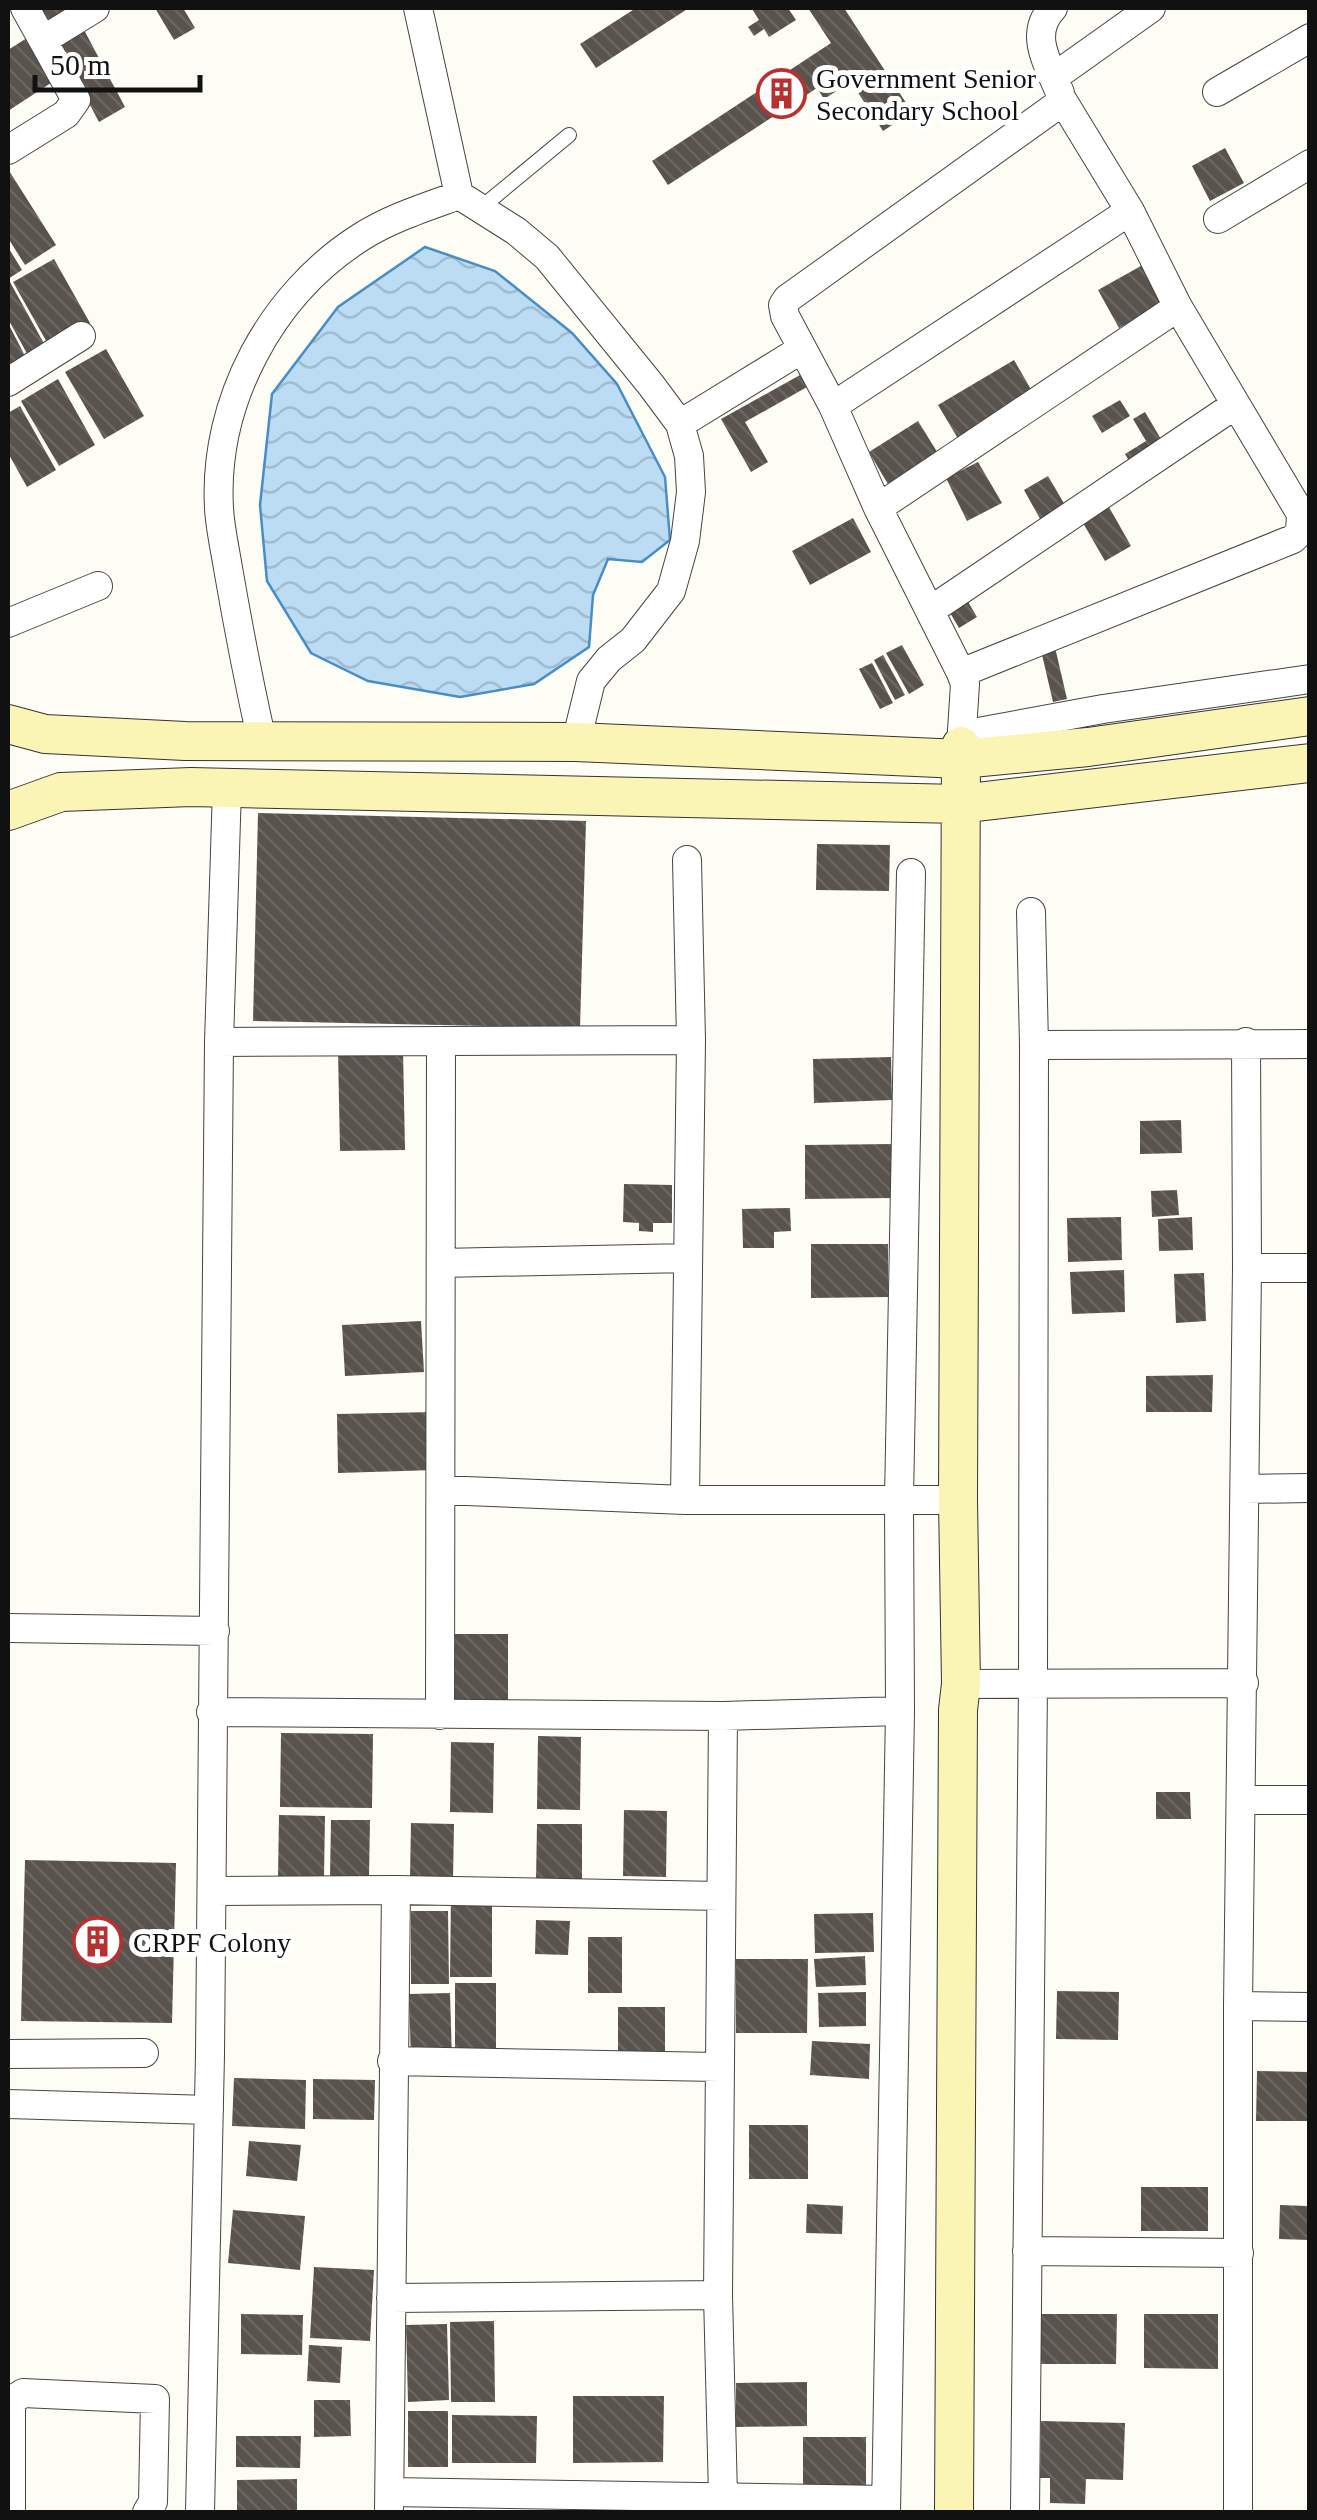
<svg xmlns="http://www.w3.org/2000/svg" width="1317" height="2520" font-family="'Times New Roman',serif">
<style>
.water{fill:url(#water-waves);stroke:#488ec6;stroke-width:2.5}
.building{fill:url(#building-back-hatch)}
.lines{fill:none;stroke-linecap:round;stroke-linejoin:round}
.lane-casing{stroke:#444;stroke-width:16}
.street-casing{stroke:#444;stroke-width:30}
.secondary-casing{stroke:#333;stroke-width:40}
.lane{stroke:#fff;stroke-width:14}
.street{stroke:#fff;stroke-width:28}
.secondary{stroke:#faf5b4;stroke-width:38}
.labels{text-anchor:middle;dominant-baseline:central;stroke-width:10;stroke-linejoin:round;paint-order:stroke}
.poi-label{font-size:28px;fill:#111;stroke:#fff;text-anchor:start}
</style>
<defs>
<pattern id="water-waves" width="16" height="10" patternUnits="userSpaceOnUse" patternTransform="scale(2.5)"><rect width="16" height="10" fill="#bcdcf3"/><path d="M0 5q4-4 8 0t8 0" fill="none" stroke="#a1bccf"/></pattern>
<pattern id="building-back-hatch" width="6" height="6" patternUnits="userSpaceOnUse" patternTransform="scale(2.5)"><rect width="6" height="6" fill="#59524d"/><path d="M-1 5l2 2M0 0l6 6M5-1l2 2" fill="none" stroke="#6c6662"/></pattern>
</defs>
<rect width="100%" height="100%" fill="#fefdf5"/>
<!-- water -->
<path class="water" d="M425,247L495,271L572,333L617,384L665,477L670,540L642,562L608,559L593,595L589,647L534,684L460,697L368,681L311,653L267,581L260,505L272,394L338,307Z"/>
<!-- building -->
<path class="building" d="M36,8H67L71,14L47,27Z
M155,8H183L195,28L174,40Z
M636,8H689L596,68L580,44Z
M755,8H788L796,20L769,37L764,29L754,36L748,27L759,20L752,9Z
M808,8H844L912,112L883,131L851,82L824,99L817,88L668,185L652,161L831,43Z
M83,28L125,107L99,122L57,43Z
M30,36L57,79L8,111V50Z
M1225,148L1244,183L1210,201L1192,166Z
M8,169L56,245L25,265L8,238Z
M8,247L22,270L8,279Z
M54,259L90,323L49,346L13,282Z
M1148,262L1169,300L1119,328L1098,290Z
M10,282L47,349L30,359L8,319V283Z
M8,323L25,356L8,366Z
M106,349L144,416L104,439L65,372Z
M1014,360L1036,398L960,442L938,405Z
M800,375L807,387L745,422L768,462L751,472L721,419Z
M58,379L95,445L59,466L21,401Z
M1120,400L1130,416L1102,433L1092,416Z
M20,406L56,470L27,487L8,453V413Z
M1145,412L1165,446L1132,466L1125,454L1146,441L1133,419Z
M918,421L939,455L889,486L869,452Z
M978,462L1002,503L967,521L946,478Z
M1048,476L1069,512L1044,526L1024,490Z
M1109,507L1131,546L1105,561L1083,523Z
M853,518L871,552L810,585L792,551Z
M967,600L977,617L959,628L949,611Z
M1054,643L1067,699L1053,702L1040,646Z
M902,645L924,685L909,694L886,653Z
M883,655L905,695L895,700L874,660Z
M872,663L893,703L880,709L859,669Z
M258,813L586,821L580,1028L253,1021Z
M817,844L890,845L889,891L816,890Z
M403,1050L405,1150L340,1151L338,1051Z
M891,1057L892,1100L814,1103L813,1059Z
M1181,1120L1182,1153L1140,1154V1121Z
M893,1144L894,1198L805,1199V1145Z
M624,1184L672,1185V1223H653V1232L639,1231V1223L623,1222Z
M1177,1190L1179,1215L1152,1217L1151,1191Z
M790,1208L791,1231L774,1232V1248H743L742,1209Z
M1121,1217L1122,1260L1068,1262L1067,1218Z
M1192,1217L1193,1250L1159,1251L1158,1219Z
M811,1244H888V1297L811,1298Z
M1124,1270L1125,1312L1072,1314L1070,1272Z
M1204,1273L1206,1321L1176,1323L1174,1274Z
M421,1321L424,1372L345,1376L342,1325Z
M1213,1375L1212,1412H1146V1376Z
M434,1412L435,1470L338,1473L337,1414Z
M454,1634H508V1700H454Z
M281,1733L373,1734L372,1808L280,1807Z
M538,1736L581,1737L580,1810L537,1809Z
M451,1742L494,1743L493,1813L450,1812Z
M1156,1792H1190L1191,1819H1156Z
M624,1810L667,1811L666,1877L623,1876Z
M279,1815L325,1816L324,1877H278Z
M331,1820H370L369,1878H330Z
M411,1823L454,1824L453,1879L410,1878Z
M537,1824H582V1880H536Z
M25,1860L176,1863L172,2023L21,2021Z
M451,1895L492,1896V1977H450Z
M411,1911H448L449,1984H411Z
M873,1913L874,1952L815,1953L814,1914Z
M536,1920L570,1921L568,1955L535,1954Z
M588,1937H622V1993H588Z
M865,1956L866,1985L816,1987L814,1959Z
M736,1959H808L807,2033H736Z
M455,1983H496V2053H455Z
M1057,1991L1119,1992L1118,2040L1056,2039Z
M866,1992V2026L819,2027L818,1993Z
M450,1993L452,2060L411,2061L409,1994Z
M618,2007H665V2059H618Z
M812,2041L870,2044L869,2079L810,2075Z
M1257,2071L1310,2072V2121H1256Z
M234,2078L306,2080L305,2129L232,2126Z
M313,2079L375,2080L374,2120L313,2119Z
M749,2125H808V2179H749Z
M249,2141L301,2145L297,2181L246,2176Z
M1141,2187H1208V2231H1141Z
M807,2204L843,2206L842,2234L806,2233Z
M1280,2205L1307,2206L1310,2240L1279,2239Z
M233,2210L305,2216L300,2270L228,2263Z
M314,2267L374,2270L370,2341L310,2338Z
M241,2314L303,2315L302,2355L241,2354Z
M1039,2314H1117L1116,2364H1039Z
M1144,2314H1218V2369L1144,2368Z
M494,2321L495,2402H451L450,2322Z
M447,2324L449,2400L408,2402L406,2325Z
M309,2345L342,2347L340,2383L307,2381Z
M807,2382V2426L736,2427V2383Z
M573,2396H664L663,2462L573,2463Z
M314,2400H350L351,2436L314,2437Z
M408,2411H448V2467H408Z
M452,2415L537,2416L536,2463H452Z
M1041,2421L1125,2423L1123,2480L1086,2479L1085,2504L1050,2503V2478H1040Z
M236,2436H301L300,2468L236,2467Z
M803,2437H866V2485H803Z
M297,2479V2512H237V2480Z"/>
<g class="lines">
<defs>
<path id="lane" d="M482,207L569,135"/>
<path id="street" d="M1053,8C1028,34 1048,63 1060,93
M43,40L95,8
M1054,77L1151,8
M1217,92L1310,38
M8,150L66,114L76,100L25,8
M459,195L516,231L547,257L651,385L680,424L689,456L691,492L685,541L671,591L633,640L609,659L591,681L576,742
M1218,219L1310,164
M8,382L81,336
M833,406L1130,211
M680,424L802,349
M878,508L1178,307
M931,610L1235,405
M8,623L98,586
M961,673L878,508L833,406L785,316L783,305L787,299L1063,101L1130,211L1178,307L1301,514L1300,532L1293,539L961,673L965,684L961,746
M962,735L1103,709L1310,679
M262,741C249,683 238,626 228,568C225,549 220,528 219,508C213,402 271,294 361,237C391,218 426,207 459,195L418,8
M219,1042L691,1040
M1034,1045L1310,1044
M441,1263L688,1258
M1247,1268H1310
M1246,1489L1310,1488
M441,1490L685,1500H958
M685,1500L691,1040L687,860
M8,1628L215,1631
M961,1684L1244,1683
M211,1712L723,1716L900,1711
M440,1715L441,1041
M723,1716L718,2295L723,2496
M1243,1800H1310
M213,1891L396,1890L720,1896
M1238,2006L1310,2007
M8,2054L144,2053
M392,2061L718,2067
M8,2104L209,2110
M1027,2251L1239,2253
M391,2298L718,2295
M390,2492L886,2500
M11,2512V2407L14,2399L23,2393L155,2399L153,2502L147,2512
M200,2512L210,2055L219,1042L227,788
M389,2512L396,1890
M886,2512L900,1711L899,1499L911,873
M1025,2512L1033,1684L1034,1045L1031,912
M1238,2512V2006L1247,1268L1246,1042"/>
<path id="secondary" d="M8,724L45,734L185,741L576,742L961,759L1088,747L1310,716
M8,811L61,792L191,787L960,804L1310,763
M954,2512L958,1710L961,1684L958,1500L961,746"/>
</defs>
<!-- lane casing -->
<use href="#lane" class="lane-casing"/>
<!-- street casing -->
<use href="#street" class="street-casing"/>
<!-- secondary casing -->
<use href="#secondary" class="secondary-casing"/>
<!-- lane -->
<use href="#lane" class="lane"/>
<!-- street -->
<use href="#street" class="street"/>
<!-- secondary -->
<use href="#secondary" class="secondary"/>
</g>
<!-- icons -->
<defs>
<symbol id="building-ring" viewBox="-11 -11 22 22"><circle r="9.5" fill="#fff" stroke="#b93030" stroke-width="1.5"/><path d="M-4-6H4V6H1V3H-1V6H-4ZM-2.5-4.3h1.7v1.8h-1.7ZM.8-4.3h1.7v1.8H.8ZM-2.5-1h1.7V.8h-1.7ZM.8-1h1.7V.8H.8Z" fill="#b93030"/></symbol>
</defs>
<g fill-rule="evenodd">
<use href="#building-ring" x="754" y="66" width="55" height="55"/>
<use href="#building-ring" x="70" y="1914" width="55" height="55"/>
</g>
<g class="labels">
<!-- poi labels -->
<g class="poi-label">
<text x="816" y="78">Government Senior<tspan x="816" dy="32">Secondary School</tspan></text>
<text x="133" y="1942">CRPF Colony</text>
</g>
</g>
<!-- border -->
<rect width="1317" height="2520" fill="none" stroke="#111111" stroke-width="20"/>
<!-- scale -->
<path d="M35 75v15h165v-15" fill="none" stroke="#111111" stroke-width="5"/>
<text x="50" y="75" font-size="30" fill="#111111" stroke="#ffffff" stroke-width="8" paint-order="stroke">50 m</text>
</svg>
